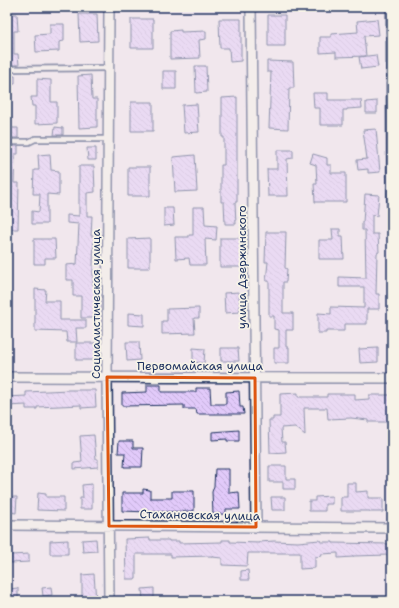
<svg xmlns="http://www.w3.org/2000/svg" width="399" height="608" font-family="'Shantell Sans',sans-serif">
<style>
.building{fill:url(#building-back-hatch);stroke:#1b2f5e}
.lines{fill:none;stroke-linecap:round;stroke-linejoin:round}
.lane-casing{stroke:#1b2f5e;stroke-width:8}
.street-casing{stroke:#1b2f5e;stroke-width:12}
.lane{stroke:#f7f3e8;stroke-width:4.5}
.street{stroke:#f7f3e8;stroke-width:9}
.marked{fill:none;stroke:#de5710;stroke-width:3;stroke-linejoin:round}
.labels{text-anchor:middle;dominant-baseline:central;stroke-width:3.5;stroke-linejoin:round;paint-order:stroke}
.street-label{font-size:12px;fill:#1b2f5e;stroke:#f7f3e8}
</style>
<defs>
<pattern id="building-back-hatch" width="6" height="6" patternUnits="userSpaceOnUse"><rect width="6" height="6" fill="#e2cafa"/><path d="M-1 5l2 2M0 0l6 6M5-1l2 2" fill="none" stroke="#c1aed9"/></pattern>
</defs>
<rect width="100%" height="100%" fill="#f1e7ed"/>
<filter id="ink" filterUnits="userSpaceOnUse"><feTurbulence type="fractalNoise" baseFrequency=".025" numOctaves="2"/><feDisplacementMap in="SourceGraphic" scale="8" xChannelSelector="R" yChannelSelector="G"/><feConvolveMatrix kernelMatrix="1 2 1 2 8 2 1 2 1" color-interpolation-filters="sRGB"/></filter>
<g filter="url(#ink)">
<!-- building -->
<path class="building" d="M7,14H17L18,31H14V54H18L19,65H11V56H7Z
M79,14H97L98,41L80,42Z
M268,15H285V46H268Z
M131,19H153V48H131Z
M219,19H241V61L230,62L229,48H220Z
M377,19L379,35L364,36L366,56L336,57V52L320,53V37H331V34L358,32L357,21Z
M50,24H64V41L59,42V51L36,52L35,35L50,34Z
M181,30V32L206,31V39L199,40L200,58L170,59V31Z
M376,55L378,67L361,69L359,57Z
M267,61L293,62L294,88H289L288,129L269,128L271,72H267Z
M195,66H206L207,92L196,93Z
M163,71H176V89H163Z
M91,75L92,99H97V127L79,128L78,76Z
M7,76H15V84H7Z
M37,79L51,80V102H57V123L35,124V106H32L31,97H37Z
M313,93H328V100H361L362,108L347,109V110H343V125H320V108H314Z
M237,97V202H235L236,224H225L224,202H221V165H224V137H222V98Z
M377,101V113H366V102Z
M131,102H153V131H131Z
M197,104L199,132L184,133L182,105Z
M55,127L63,128V135H54Z
M7,128H18V138H7Z
M376,129L380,172L368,173V169L358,170L357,160L367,159L363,130Z
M7,146H18V154H15L14,183H19L18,229H7Z
M87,148H96V160H88Z
M277,150H293V158L287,159L288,196H268L267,169H277Z
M50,154L51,170L59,171V195L47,194V224H32V211L39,212L40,194H33L34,170H39L38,155Z
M313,154L327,158V165H331V173H346V202H315L314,184H317L316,165L310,163Z
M195,155L197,191L175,192L173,157Z
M79,166H94L95,192L87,193V216H92L91,236H94L93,266V285H95L94,318H81V296H73V280H66V265L77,264L79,224L67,223V215L79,216Z
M128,167H150V196H128Z
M365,194L379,195L377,216L372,215V234H378L379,252L377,253L376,294H379V309H367V324H344V331H326V333H318V313L331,314V307L364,308V287H339V277L366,278L365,230H362V222H363Z
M193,207H204L205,225L217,226L216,240L205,239L206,265H190L189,258L176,259L175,237H189V235H193Z
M164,208H173L174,225L164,226Z
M332,229H340V236H343L344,259H319V240H333Z
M266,232H286L285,268L287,269L286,282H283V313H293V330H286V347H289V363H274V348H279V330L274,329V316H269V281H266L268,262H265Z
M150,238V268H128V239Z
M220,238H242V267H220Z
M34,239H55L56,258H45V264H34Z
M35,289L46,290L45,301H60V320H86V328H76L77,342H67L66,332L35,331Z
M239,292L240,312L225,313L224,293Z
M199,308V318H194L195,333L162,334V321H167V309Z
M128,313L144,314V326L128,325Z
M126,342H139L140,360L127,361Z
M76,343H96V360H76Z
M193,348L205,349L204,363L193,362Z
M221,348H238L239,361H221Z
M378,348V362L360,363L359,349Z
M147,385H161V392H196V388H210L211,404H226V392L239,391L240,407H243L244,414H197L196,409H184V405L122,406V393L147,392Z
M69,390H95L96,407L81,408V405L37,407V409H26V405L7,406V397L26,396V392Z
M298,393V397H327V394H355V400L369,399V395H392V422H368V420L351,418L328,419L327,408H304L305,435L295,427L281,428L282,442H285L286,452L270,453L269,420H273V417H280V394Z
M239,430V441H227V439L212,440V432Z
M94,435L96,459H98V467L74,469V463L82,462L80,436Z
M119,441H133V448H143L142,467H124L125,453H118Z
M269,466H286V479H295V489H283V482H269Z
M215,469H229V493L239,492L240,509H226V514H213L212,492L214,486Z
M347,483H356V492L368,491V498H383V512H370V511H341V497H347Z
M92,484V509H80V498H83L82,485Z
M143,489L150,490V498H172V491H194V511L149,512L122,511V493H143Z
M38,493L46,494V497H64V511L37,510Z
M332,496V504H325V511H309V501H315V497Z
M9,497H17L16,513L9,512Z
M271,497H285V510H272Z
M150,538V540H169V541H179V543L222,542V540H230V542L259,543V542L274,541L298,542L320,540L321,542H333V543L389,544V555L353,556V557L338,558V553L321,554L322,556L315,557V568L300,569V553H248L247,566L222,565V558L212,557V556L171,557V554H136V579H126L125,539Z
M96,539L97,551L83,552L82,540Z
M68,540V554H50V541Z
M29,554V562L11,563V555Z
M248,570L249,580H241V571Z
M94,574L96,601H82V575Z
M51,587L52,595L43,596L42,588Z
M18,588V600L9,601V589Z
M154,588V598L143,599L142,589Z"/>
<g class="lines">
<defs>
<path id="lane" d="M7,69L109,68
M7,142H29L35,139H108"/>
<path id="street" d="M109,7L107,377L109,601
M251,7L256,527
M391,7L392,212
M7,377L392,378
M7,525L392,528"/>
</defs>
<!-- lane casing -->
<use href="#lane" class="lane-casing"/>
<!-- street casing -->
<use href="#street" class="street-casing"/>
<!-- lane -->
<use href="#lane" class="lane"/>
<!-- street -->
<use href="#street" class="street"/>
</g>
</g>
<!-- marked area -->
<path d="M0 0H399V608H0ZM107,377L255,378L256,527L109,526Z" fill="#f1e7ed" fill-opacity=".55" fill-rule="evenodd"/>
<path class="marked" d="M107,377L255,378L256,527L109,526Z"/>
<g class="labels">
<!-- street labels -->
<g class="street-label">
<text transform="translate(242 267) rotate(-90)">улица Дзержинского</text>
<text transform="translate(96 304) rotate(-90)">Социалистическая улица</text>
<text x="200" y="366">Первомайская улица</text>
<text transform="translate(200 515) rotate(1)">Стахановская улица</text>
</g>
</g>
<!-- margin -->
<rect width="399" height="608" fill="none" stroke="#f7f3e8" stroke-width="24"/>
<rect x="12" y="12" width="375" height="584" fill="none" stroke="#1b2f5e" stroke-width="1.5" filter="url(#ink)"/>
</svg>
